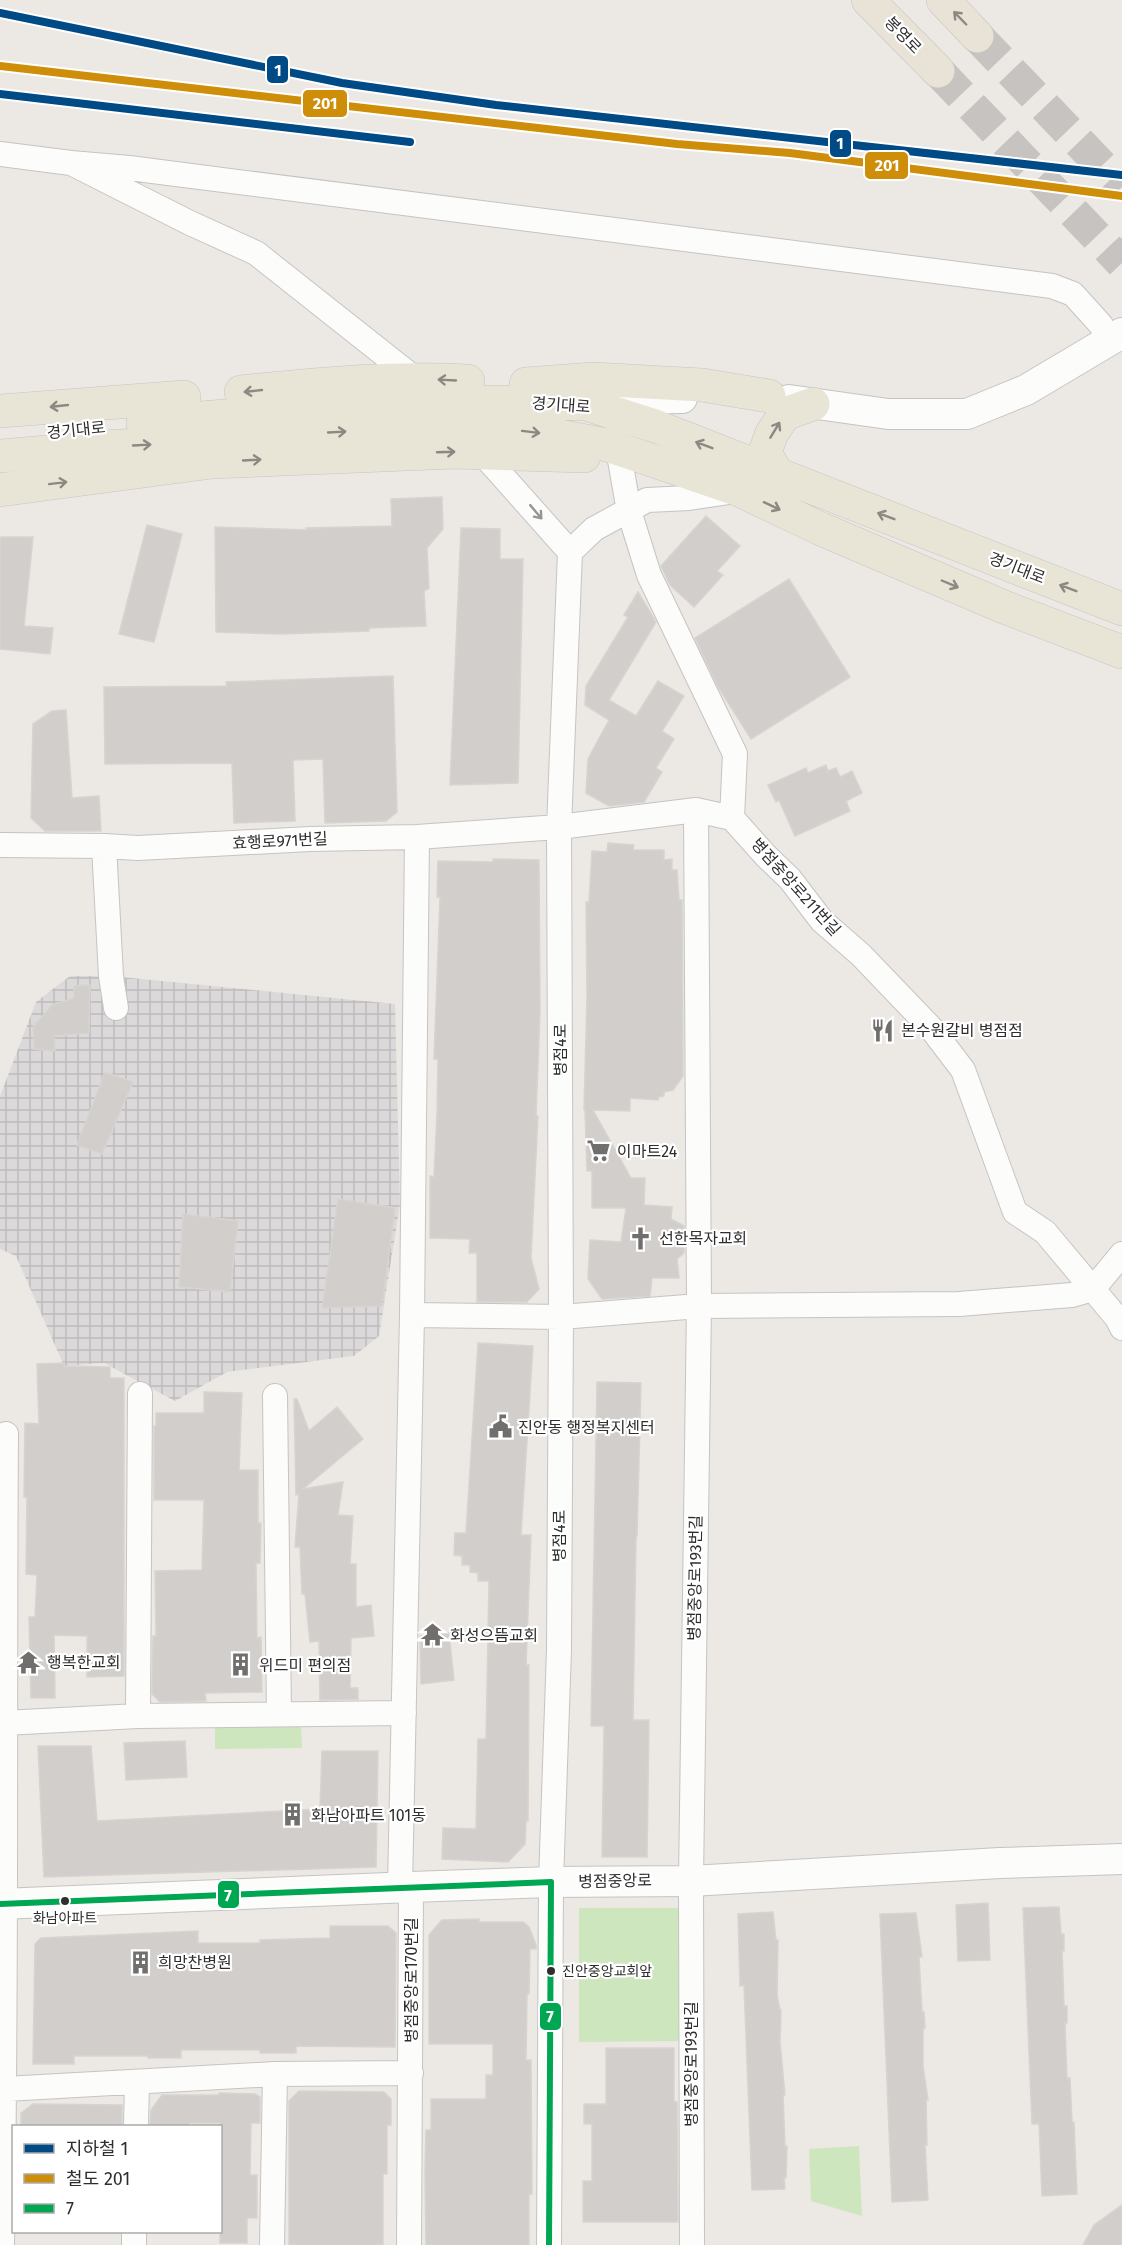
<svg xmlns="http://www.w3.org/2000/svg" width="1122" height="2245" font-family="'Fira Sans','Noto Sans KR',sans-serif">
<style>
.industrial{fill:url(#industrial-grid)}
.grass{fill:#cee6be}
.building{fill:#d1cecb;stroke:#d7d4d0;stroke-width:1.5}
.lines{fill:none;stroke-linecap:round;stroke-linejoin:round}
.trunk-tunnel{stroke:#c6c3c0;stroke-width:33;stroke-dasharray:33 16;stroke-linecap:butt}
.minor-casing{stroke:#c5c4c5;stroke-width:26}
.tertiary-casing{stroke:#c5c4c5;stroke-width:32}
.primary-casing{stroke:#c6c5c4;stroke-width:34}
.trunk-casing{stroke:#c6c5c4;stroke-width:34}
.minor{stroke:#fcfcfb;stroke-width:24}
.tertiary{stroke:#fcfcfb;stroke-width:30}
.primary{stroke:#e8e4d6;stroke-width:33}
.trunk{stroke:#e9e2d6;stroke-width:33}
.bus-1-casing{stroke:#fff;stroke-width:10}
.bus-1{stroke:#00a651;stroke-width:6}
.rail-1-casing{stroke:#fff;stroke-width:12}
.rail-1{stroke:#cf8e09;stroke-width:8}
.metro-1-casing{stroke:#fff;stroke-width:12}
.metro-1{stroke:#004a85;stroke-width:8}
.oneway{stroke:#8c8882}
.oneway2{stroke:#8b8982}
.oneway3{stroke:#959594}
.bus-dot{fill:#2e2e2e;stroke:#fff;stroke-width:2}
.labels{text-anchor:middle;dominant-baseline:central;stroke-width:4.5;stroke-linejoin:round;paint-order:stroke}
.bus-label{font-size:14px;fill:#2e2e2e;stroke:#fff}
.street-label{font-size:16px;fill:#2e2e2e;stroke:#fff}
.poi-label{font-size:16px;fill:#2e2e2e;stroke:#fff;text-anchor:start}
.line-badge{stroke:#fff;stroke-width:2}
.badge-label{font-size:16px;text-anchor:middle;font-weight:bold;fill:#fff}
</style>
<defs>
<pattern id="industrial-grid" width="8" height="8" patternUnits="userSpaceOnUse" patternTransform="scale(1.5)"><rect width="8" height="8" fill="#dcd9db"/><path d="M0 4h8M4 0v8" fill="none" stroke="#bdbbbc"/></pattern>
</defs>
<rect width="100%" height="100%" fill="#ece8e4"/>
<!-- industrial -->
<path class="industrial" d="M70,976H111L395,1004L400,1204L379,1336L354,1356L227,1372L175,1401L104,1363L64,1366L16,1256L0,1249V1096L36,1002Z"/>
<!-- grass -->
<path class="grass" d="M301,1724L302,1748L215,1749V1728Z
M579,1908H686V2041L579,2042Z
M859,2146L862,2216L811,2201L809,2149Z"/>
<!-- building -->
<path class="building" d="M442,497L443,529L427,548L429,588L424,591L426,626L369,628V631L280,634L216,632L215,527L307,530L306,528L392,526L391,499Z
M706,516L740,546L717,571L723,575L694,607L670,585L661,566Z
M147,525L182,534L154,642L119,634Z
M461,528L500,529V559H523L518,783L450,785Z
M0,537H33L24,626L53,628L50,654L0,649Z
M789,579L850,677L751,739L718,687L695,638Z
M638,592L656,622L609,700L636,716L658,681L684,696L662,731L674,739L656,768L662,772L644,802L609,806L586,793L588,759L609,720L585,705L586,686L628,617L624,615Z
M393,676L397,812L386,821L325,823L323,759L293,760L295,821L234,823L232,763L105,764L104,687L227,686L226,682Z
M66,710L72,798L99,796L101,831H45L31,818L33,724L52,711Z
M826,765L828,771L836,768L840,777L852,771L862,793L846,801L850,811L795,836L779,800L776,802L768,785L806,768L808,773Z
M608,843L634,845L633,850H664V860L672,859V870H677L679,900H682L683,1076L673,1090L664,1092V1096L659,1097L658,1100L630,1098V1111L593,1110L631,1178H645L644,1205L672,1207L671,1219L684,1226V1253L677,1259L679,1278H652L650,1296L602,1299L588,1279L590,1240L621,1242L626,1208H592V1171H587L585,1110H584L587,996L586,902H589L592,851L607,852Z
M493,859L539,860L540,1012L536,1116H538L531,1258L539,1289L527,1302H477V1253H469L470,1239L430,1238V1176L434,1177L437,1113L438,1059H434L440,897H437L438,861L493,862Z
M90,985L89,1033L54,1036L55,1051L34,1049L33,1027L52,1005L74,998V986Z
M105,1072L133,1082L102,1154L77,1145Z
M338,1199L395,1208L382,1306L322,1308Z
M183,1214L238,1221L230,1292L179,1287Z
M478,1343L533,1346L521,1535H531L526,1665H529L528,1821H526L525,1844L508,1862L442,1859L443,1828L476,1829L478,1739H486L489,1581H478V1573L470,1572V1565H462V1556L454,1555L455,1533H466Z
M64,1363V1366L110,1367V1378H124V1676L87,1677V1636L54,1635L55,1698H31L29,1617H35L37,1575L26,1574L27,1497H24L25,1423L39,1424L37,1364Z
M597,1382L641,1383L637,1536H636L633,1720H649L647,1857H602L604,1726H591Z
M204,1392L242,1393L239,1470H258V1523H261L260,1563H256L257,1638L261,1637L262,1692L205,1693L206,1701L160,1702L152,1694L153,1636H156L155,1571L202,1570L204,1500H154V1426H156V1413H204Z
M294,1399H297L309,1431L337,1407L363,1439L303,1489L343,1482L338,1515L353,1516L350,1564H356V1607L371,1605L374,1636L351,1638L350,1688H358V1699L320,1700L319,1641L310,1642L305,1594H302L300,1547H295L299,1493L296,1495Z
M449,1633L454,1680L421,1684L420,1636Z
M185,1741L187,1777L126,1780L124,1743Z
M38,1746H91L97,1821L320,1809L322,1751H378L376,1867L44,1877Z
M988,1903L990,1960L958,1961L956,1905Z
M1059,1907L1061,1934H1064V1951H1062L1064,2006H1067V2023H1065L1066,2054L1067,2078H1070L1072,2122H1074L1077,2194L1042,2196L1039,2124H1032L1023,1908Z
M773,1912L776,1940H778L777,1995L780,2010H781L780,2042L785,2095H783L785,2146H787L786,2178H784L785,2189L752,2190L744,1985L740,1986L738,1914Z
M916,1913L922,1957H919L922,2012H924L925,2028L923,2029V2066L928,2100H926L927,2145H925L928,2200L892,2202L880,1914Z
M479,1919V1922H523L529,1927L536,1945V1949H530L529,1994H527L526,2060H531L532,2194H529V2245H426L425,2174L426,2130H431V2099H486V2075H493V2044H429V1935L442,1920Z
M330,1926H388L396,1933L395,2047L296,2046V2053H260V2050H181V2058H148V2056H74V2064H33L35,1944L41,1938L198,1931V1943H260V1940L330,1938Z
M606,2048H674V2102H677L678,2222H583V2181H592V2124H584V2104H606Z
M299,2091L384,2092L391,2099V2125H387V2174H383V2245H289V2101Z
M219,2093L255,2094L260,2097V2123H251L250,2175H257V2218H247V2243H220V2123H189V2127H150L151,2110L162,2095H219Z
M33,2104L122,2105V2127H21V2113Z
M1122,2205V2245H1083L1094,2225Z"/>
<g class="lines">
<!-- trunk-tunnel -->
<path class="trunk-tunnel" d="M977,36L1122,187
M938,71L1122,263"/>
<defs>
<path id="minor" d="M0,154L71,163L190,223L256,253L414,378
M71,163L129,168L1052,286L1073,294L1101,325L1109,339
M618,449L629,511L649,575L735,754L732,818L766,856L790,879L822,921L861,955L931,1028L963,1070L1015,1212L1045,1232L1117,1318L1122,1328
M482,453L570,552
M570,552L594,529L647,500L689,498L736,491
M0,845L104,846L138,848L310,839L417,837L559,827L696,810L732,818
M104,846L111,976L116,1008
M412,1315L561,1317L699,1306L696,810
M275,1396L279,1714
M138,1716L140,1394
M4,1723L138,1716L404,1713
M400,1887L412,1315L417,837
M5,2089L275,2074L411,2073
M136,2126L137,2083
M2,2245C7,1975 4,1704 6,1434
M134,2245V2232
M272,2245L275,2074
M409,2245L411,1887
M549,2245L551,1882L559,1649L561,1317L559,827L570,552
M692,2245L691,1881L699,1306L959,1304L1072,1295L1093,1289L1122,1254"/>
<path id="tertiary" d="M789,400L888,414H967L1026,390L1122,333
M586,404L613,399L682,398
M0,1904L411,1887L551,1882L691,1881L1000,1863L1122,1859"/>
<path id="primary" d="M526,384L593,379L702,385L769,396
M241,392C317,384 392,377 468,381
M0,411L184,397
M143,423L401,401L506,402L586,404L655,426L1122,609
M0,456L105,447L448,426L533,431L607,445L739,490L821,529L1004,607L1122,652
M776,473L765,452L772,433L785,414L813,404
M0,490L212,462L455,452L584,456"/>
<path id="trunk" d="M868,0L938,71
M943,0L977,36"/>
</defs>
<!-- minor casing -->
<use href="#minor" class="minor-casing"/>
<!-- tertiary casing -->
<use href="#tertiary" class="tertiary-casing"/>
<!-- primary casing -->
<use href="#primary" class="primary-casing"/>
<!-- trunk casing -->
<use href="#trunk" class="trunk-casing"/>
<!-- minor -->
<use href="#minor" class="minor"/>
<!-- tertiary -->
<use href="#tertiary" class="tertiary"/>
<!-- primary -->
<use href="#primary" class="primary"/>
<!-- trunk -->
<use href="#trunk" class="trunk"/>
<defs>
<path id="bus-1" d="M0,1904L551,1882L549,2245"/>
</defs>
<!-- bus-1 casing -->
<use href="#bus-1" class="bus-1-casing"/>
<!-- bus-1 -->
<use href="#bus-1" class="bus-1"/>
<defs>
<path id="rail-1" d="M0,66L677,144L790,153L1122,196"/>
</defs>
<!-- rail-1 casing -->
<use href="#rail-1" class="rail-1-casing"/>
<!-- rail-1 -->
<use href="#rail-1" class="rail-1"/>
<defs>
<path id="metro-1" d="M0,13L342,83L496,105L1122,175
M0,94L410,142"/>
</defs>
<!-- metro-1 casing -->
<use href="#metro-1" class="metro-1-casing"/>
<!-- metro-1 -->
<use href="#metro-1" class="metro-1"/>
</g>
<!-- one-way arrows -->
<defs><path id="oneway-shaft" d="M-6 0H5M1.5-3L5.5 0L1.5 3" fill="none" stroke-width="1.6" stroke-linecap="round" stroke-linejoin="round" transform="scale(1.5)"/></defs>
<use class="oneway" href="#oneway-shaft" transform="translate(960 18) rotate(-134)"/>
<g class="oneway2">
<use href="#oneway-shaft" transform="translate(447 380) rotate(-177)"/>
<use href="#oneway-shaft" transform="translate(253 391) rotate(174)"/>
<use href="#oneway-shaft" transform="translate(59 406) rotate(174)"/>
<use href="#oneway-shaft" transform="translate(775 430) rotate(-59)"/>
<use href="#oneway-shaft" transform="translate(337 432) rotate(-3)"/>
<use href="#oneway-shaft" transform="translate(531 432) rotate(7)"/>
<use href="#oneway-shaft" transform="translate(142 445) rotate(-3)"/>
<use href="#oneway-shaft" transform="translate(704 445) rotate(-159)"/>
<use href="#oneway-shaft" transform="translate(446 452) rotate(-2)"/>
<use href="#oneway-shaft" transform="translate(252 460) rotate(-3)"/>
<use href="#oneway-shaft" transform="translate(58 483) rotate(-7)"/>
<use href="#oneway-shaft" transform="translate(772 506) rotate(25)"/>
<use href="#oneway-shaft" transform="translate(886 516) rotate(-159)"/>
<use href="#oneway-shaft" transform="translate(950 584) rotate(23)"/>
<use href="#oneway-shaft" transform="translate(1068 588) rotate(-159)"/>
</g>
<use class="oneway3" href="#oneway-shaft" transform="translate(536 512) rotate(50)"/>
<!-- icons -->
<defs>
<symbol id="restaurant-bare" viewBox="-9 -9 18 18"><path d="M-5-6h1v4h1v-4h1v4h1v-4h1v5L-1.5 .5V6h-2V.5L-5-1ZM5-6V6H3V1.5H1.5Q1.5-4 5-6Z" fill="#706f6e" stroke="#fff" stroke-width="2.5" paint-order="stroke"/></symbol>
<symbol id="supermarket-bare" viewBox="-9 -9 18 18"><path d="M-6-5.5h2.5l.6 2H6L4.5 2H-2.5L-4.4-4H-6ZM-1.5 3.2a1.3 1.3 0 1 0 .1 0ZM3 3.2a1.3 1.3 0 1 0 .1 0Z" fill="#706f6e" stroke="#fff" stroke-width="2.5" paint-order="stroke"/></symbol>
<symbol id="church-bare" viewBox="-9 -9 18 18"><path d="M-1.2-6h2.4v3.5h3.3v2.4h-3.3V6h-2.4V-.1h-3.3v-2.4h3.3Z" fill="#706f6e" stroke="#fff" stroke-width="2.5" paint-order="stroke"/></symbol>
<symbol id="civic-bare" viewBox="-9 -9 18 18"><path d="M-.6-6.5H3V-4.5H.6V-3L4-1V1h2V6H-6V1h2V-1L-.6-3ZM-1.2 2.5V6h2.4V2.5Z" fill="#706f6e" stroke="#fff" stroke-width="2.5" paint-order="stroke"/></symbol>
<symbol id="temple-bare" viewBox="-9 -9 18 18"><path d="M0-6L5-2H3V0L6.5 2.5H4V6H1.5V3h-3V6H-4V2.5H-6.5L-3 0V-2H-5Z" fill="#706f6e" stroke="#fff" stroke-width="2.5" paint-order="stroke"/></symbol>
<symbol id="building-bare" viewBox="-9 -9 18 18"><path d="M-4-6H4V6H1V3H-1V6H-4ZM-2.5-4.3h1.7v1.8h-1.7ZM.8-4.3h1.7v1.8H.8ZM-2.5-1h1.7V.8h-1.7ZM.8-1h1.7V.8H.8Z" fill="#706f6e" stroke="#fff" stroke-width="2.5" paint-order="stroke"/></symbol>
</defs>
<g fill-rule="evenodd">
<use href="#restaurant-bare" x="866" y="1014" width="33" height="33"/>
<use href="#supermarket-bare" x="582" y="1134" width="33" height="33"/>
<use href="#church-bare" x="624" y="1222" width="33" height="33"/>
<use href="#civic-bare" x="484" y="1410" width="33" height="33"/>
<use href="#temple-bare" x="416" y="1618" width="33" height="33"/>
<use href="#temple-bare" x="12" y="1646" width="33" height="33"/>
<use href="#building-bare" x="224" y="1648" width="33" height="33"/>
<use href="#building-bare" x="276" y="1798" width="33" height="33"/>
<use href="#building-bare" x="124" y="1946" width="33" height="33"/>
</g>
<!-- markers -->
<g class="bus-dot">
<circle cx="65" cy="1901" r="5"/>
<circle cx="551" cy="1971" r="5"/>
</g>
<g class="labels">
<!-- bus labels -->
<g class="bus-label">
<text x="65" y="1918">화남아파트</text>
<text x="562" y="1971" text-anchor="start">진안중앙교회앞</text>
</g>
<!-- street labels -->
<g class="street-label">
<text transform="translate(903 35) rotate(46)">봉영로</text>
<text transform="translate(561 405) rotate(4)">경기대로</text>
<text transform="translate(76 430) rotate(-6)">경기대로</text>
<text transform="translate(1017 568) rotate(21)">경기대로</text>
<text transform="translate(280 841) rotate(-3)">효행로971번길</text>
<text transform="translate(796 887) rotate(48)">병점중앙로211번길</text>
<text transform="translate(560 1050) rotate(-90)">병점4로</text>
<text transform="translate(559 1536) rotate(-90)">병점4로</text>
<text transform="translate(695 1578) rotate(-89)">병점중앙로193번길</text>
<text transform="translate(615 1881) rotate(-1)">병점중앙로</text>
<text transform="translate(411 1980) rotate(-90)">병점중앙로170번길</text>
<text transform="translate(691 2064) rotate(-90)">병점중앙로193번길</text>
</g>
<!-- poi labels -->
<g class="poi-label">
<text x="901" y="1030">본수원갈비 병점점</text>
<text x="617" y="1151">이마트24</text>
<text x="659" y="1238">선한목자교회</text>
<text x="518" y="1427">진안동 행정복지센터</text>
<text x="450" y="1635">화성으뜸교회</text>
<text x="47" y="1662">행복한교회</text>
<text x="259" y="1665">위드미 편의점</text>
<text x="311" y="1815">화남아파트 101동</text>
<text x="158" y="1962">희망찬병원</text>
</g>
</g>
<g class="line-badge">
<rect x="266" y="55" width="23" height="29" rx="6" fill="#004a85"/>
<rect x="302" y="89" width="46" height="29" rx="6" fill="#cf8e09"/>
<rect x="829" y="129" width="23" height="29" rx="6" fill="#004a85"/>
<rect x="864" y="151" width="45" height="29" rx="6" fill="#cf8e09"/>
<rect x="217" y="1880" width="23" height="29" rx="6" fill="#00a651"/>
<rect x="539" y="2002" width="23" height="29" rx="6" fill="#00a651"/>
</g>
<g class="badge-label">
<text x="278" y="76">1</text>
<text x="325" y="109">201</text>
<text x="840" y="149">1</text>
<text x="887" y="171">201</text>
<text x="228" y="1901">7</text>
<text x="550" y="2022">7</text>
</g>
<!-- legend -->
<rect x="12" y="2125" width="210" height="108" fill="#ffffff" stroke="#ababab" stroke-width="1.5"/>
<rect x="24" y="2144" width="30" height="9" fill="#004a85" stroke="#ababab" stroke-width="1.5"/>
<text x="66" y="2155" font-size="18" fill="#2e2e2e">지하철 1</text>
<rect x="24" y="2174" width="30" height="9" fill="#cf8e09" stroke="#ababab" stroke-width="1.5"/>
<text x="66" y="2185" font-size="18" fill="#2e2e2e">철도 201</text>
<rect x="24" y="2204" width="30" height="9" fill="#00a651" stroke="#ababab" stroke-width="1.5"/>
<text x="66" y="2215" font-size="18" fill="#2e2e2e">7</text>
</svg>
